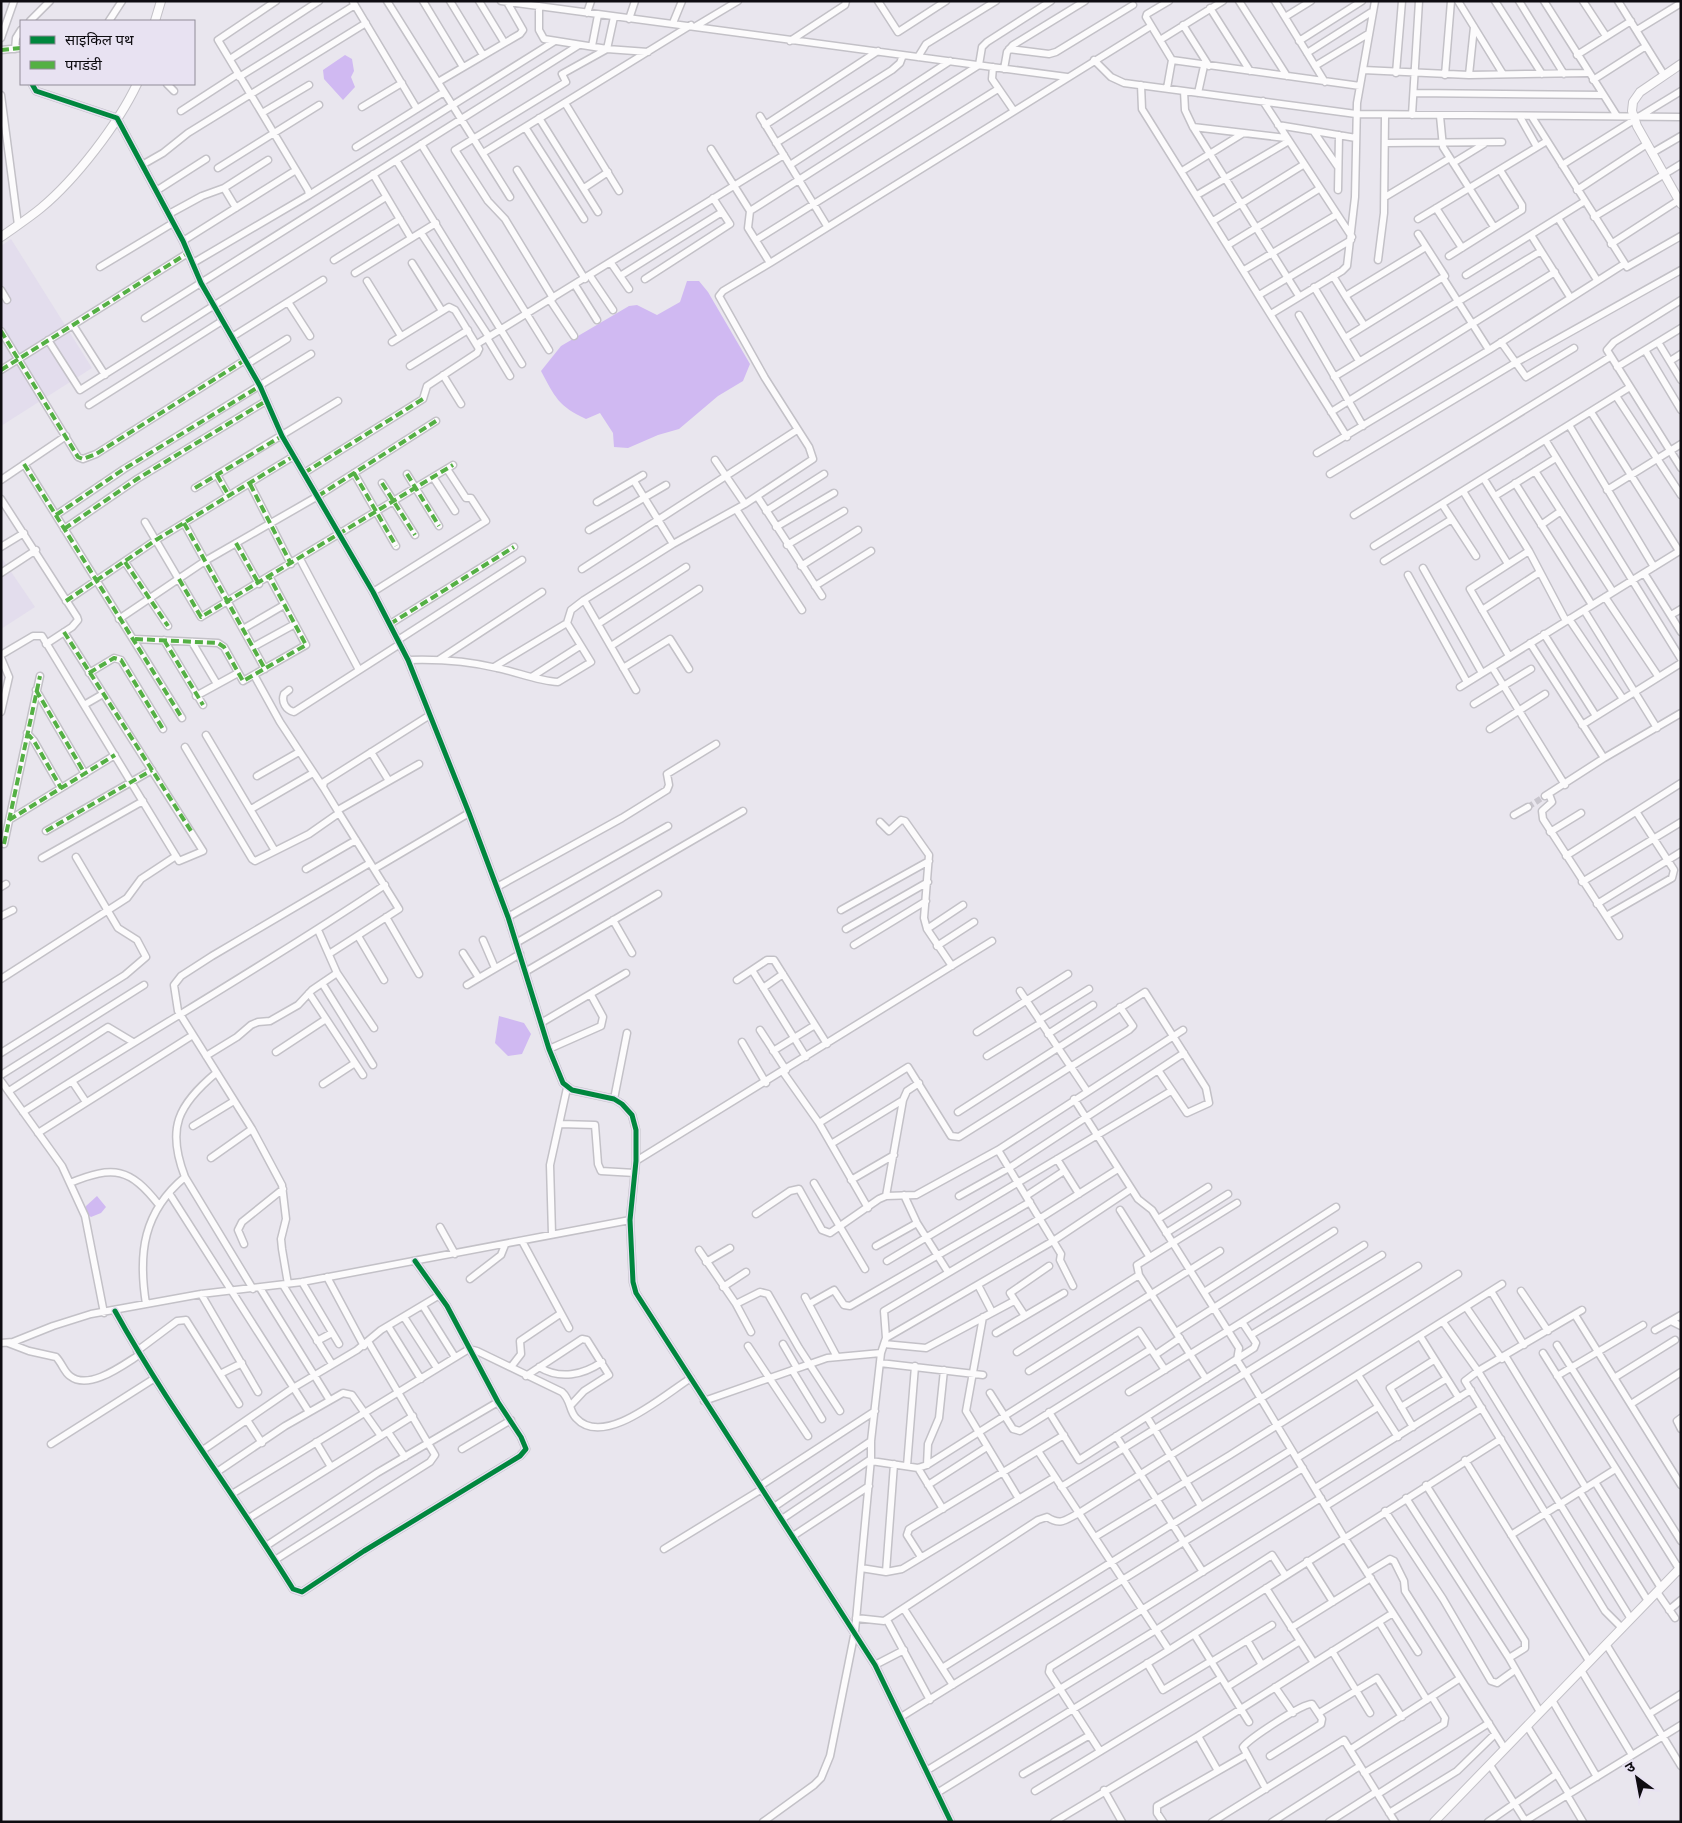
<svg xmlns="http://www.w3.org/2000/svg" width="1682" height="1823" font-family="'IBM Plex Sans','Noto Sans Devanagari',sans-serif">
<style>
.built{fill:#e3dded}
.water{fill:#d0b9f2}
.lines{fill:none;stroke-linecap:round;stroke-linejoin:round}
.minor-tunnel{stroke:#c8c5cd;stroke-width:6;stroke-dasharray:6 3;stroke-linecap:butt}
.minor-casing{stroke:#c3c1c7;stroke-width:9}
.tertiary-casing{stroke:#c3c1c7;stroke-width:10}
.minor{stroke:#fcfbfc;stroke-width:6}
.tertiary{stroke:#fcfbfc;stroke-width:8}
.quiet{stroke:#54b044;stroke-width:4;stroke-dasharray:8 4;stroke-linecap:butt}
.cycleway-casing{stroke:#e8e2f2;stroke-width:8}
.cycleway{stroke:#00873e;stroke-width:5}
</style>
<rect width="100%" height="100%" fill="#e9e6ee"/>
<!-- built -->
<path class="built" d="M11,239L92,368L1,426V246Z
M1,557L35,607L1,629Z"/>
<!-- water -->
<path class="water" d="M345,55L352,59L354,71L351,77L355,87L343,100L324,79L323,70Z
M687,281H699L708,292L750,364L743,381L718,396L679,429L658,435L628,448L614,447L613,433L600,413L586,419C558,406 555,397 541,371L561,346L629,306L637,305L657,315L680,302Z
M499,1016L524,1023L531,1034L522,1054L508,1056L495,1043Z
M97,1196L106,1207L101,1213L91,1217L86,1213V1206Z"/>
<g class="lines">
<!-- minor-tunnel -->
<path class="minor-tunnel" d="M1528,807L1545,796"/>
<defs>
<path id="minor" d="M387,1L510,197
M423,1L463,67
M450,1L483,55
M479,1L504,42
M501,1L1067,77
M878,1L898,32L946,1
M1239,1L1287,76
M1275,1L1325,82
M1458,1L1503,74
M1495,1L1542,74
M1519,1L1564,74
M1544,1L1617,116
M1583,1L1606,36
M1618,1L1664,75
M353,2L417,109
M539,6V30L544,39L607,49L648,52
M1210,8L1250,71
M587,13L591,1
M1285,17L1311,1
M629,19L635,1
M30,21L50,1
M109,21L122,1
M673,23L682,1
M1183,25L1209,66
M696,26L738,1
M1637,30L1681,3
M1,38L14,1
M1160,40L1223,1
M790,41L845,5L846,1
M1299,41L1362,1
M592,46L598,15
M15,49L16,38L21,30
M1009,49L1049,54L1056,52L1133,5
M1,50L21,48
M1307,53L1373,11
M1577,55L1631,21
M918,57L926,44L996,1
M230,59L319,1
M1094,60L1111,77L1124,83L1356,114L1681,117
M1172,60L1360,86
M1315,66L1368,34
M993,67L992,79L1014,111
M1004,69L1007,52L1013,45L1085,1
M1363,70L1469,75L1588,73
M1396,73L1402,1
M1445,75L1451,1
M1469,75L1474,27
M239,77L355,5
M1593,80L1646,46
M438,82L520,34L523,30L507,2
M32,84L36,91L117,118L183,241L201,283L260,386L282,436L373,592L408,660L469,813L508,917L549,1049L563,1083L572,1090L614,1099L622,1104L632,1115L636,1130V1161L630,1220L633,1282L636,1293L875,1665L951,1822
M167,84L174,91
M1141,85L1142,109L1347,437
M1167,88L1172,60L1146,17L1147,14L1169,1
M1184,91L1185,110L1193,127L1299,296
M1198,93L1204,66
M1414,93L1603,95
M1,95L18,225
M1263,101L1352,237
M565,103L619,191
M362,107L402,83
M181,111L238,74
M262,113L309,85
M1412,115L1419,1
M760,116L827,226
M1440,116L1443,147L1494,227
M1640,116L1681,91
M1520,117L1537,147
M1532,117L1627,267L1681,236
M539,118L598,212
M765,125L878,51
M1278,125L1356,138
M525,127L584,219
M1193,127L1286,138
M1314,132L1338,167
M776,143L892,70L900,63L903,55
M1386,143L1502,142
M421,144L549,350
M356,147L444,92
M711,149L750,211L748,228L770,263L1151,26
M483,153L691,25
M1652,153L1681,136
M396,160L522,364
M1453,163L1484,144
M142,165L163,153L188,133L366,23
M790,165L950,61
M1562,165L1634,120
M218,168L319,105
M517,170L585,279
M1182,171L1242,134
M373,174L411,238
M224,188L236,208
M584,188L608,172
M1338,190L1339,135
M1577,190L1647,144
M156,191L206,159
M309,195L555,41
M1197,195L1289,141
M1385,197L1450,158
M1436,208L1462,248
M750,211L979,65L982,47L987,42L1051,1
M169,214L202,196L224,188L268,160
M1594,217L1681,164
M1558,218L1597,280
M1418,219L1547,141
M1213,221L1303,165
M421,233L489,337
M1531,235L1570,297
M756,240L998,89
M183,241L296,170
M1611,244L1679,200
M1228,245L1319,189
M1449,256L1522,210V205L1500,170
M334,260L400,219
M1378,260L1384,213L1385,116
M193,263L309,195L308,190L218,40L276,1
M412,263L442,311
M611,263L629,289
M100,267L173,223
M1244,270L1336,215
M355,273L436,223
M1466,275L1585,201
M590,276L613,310
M620,276L722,212
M1333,276L1346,297
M1443,278L1489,350
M645,279L730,224L713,198
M367,281L401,336
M575,285L597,320
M1314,287L1359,361
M1,290L7,300
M1259,295L1351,240
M553,298L505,219L488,201L455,150L566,82L562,74L607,49L614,17
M550,300L574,336
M1681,300L1614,342L1607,350L1681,468
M288,302L310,336
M1271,314L1342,271L1347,266L1355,197L1357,103L1375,1
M1299,315L1363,426
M145,318L579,45
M73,325L105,375
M1364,325L1346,297L1347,295L1426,247
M1,331L78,457L83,459L96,454L245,360
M232,337L323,280
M487,338L510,376
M1345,338L1445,276L1418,234
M48,340L80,390L386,197
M1501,342L1526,377L1574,348
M1658,342L1681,380
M477,344L784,155
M1645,350L1681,410
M1670,361L1681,354
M247,364L287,339
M410,366L468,330
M1617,367L1681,328
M1,370L188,253
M443,375L461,404
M1334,377L1541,251
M1616,396L1681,495
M89,405L222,321
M1331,412L1555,272
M1591,412L1679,551
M1569,425L1654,567
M1546,441L1681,659
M1317,453L1489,350L1624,264
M715,460L745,504
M24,464L182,718
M1535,471L1613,592
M304,473L423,399L427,386L477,353L479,349L455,310L449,307L392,342
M354,473L396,546
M407,474L439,526
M1330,474L1515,363L1681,270
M217,475L229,496
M433,477L455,511
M1484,479L1529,551L1566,621
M1,480L66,436
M634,481L673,544
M382,483L415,535
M1515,483L1592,605
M250,484L291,564
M195,488L338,401
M1607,490L1681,444
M1463,491L1508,564
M757,496L822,596
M1495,496L1556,458
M1,499L77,617L78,620L72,627L46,644
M597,502L643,475
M1442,504L1476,556
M736,509L802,610
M766,511L824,474
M56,515L124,469L311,354
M1354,515L1610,357
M145,522L201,617L453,465
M184,523L265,669
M1541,525L1561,511
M776,527L834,493
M64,529L137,479L266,401
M589,530L666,485
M236,543L259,584
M787,545L844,511
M1374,546L1630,387
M1,547L24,533
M300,559L359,670
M1384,561L1452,519
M125,562L168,626
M801,566L858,530
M1423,568L1482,673
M582,569L797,430
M1,573L36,550
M1644,573L1681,632
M1408,575L1467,682
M815,586L871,551
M373,592L486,521L471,498H466L447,469
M1605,597L1658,676
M584,600L636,690
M66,601L156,540L294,456
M1482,610L1540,572
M1584,610L1657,728
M1671,615L1681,609
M119,619L205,561L318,496L436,421
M1569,619L1623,699
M390,624L514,547
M598,624L686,567
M243,629L284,605
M1544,634L1596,716
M135,639L218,643L224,647L243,681L306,645L270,578
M164,640L203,705
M398,640L522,560
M192,642L217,684
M1530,643L1604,758
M611,646L699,589
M253,647L295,624
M1,655L33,636H42L179,861L203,851L64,632
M1509,656L1470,589L1529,551
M1,658L9,677L1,712
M440,659L542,592
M408,660C438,659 468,661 497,668C517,672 538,681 558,682L591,662L567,623
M494,667L562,626L567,623L571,610L584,600L673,544L745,504L813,459L809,447L765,378L719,296L723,291L770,263
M1492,667L1565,785
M623,668L670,639L689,669
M89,673L114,658L121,660L163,729
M254,675L280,722L323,787
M533,676L580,646
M1460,687L1681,550
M36,690L85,774
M289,690L284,694C281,702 286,710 294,712L400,644
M196,696L238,673
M1474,704L1531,669
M84,705L103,694
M1582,725L1681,663
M1490,729L1545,694
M27,733L34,741L61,788
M206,735L275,851
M185,747L252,859L255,861L309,834L339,813L323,787L324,782L430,715
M371,752L389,781
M257,776L299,752
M1549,794L1552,802L1542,811L1543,819L1619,936
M1545,796L1604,758L1681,713
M251,809L313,773
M338,810L419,764
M1514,815L1528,807
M9,820L115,755
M880,822L889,831L901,820L905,821L929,855L924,918L927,929L952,966
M46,831L152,770
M1550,832L1581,813
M4,844L40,676
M1566,856L1681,783
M42,858L143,801
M306,869L356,840
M374,869L469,813
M1582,882L1681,822
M1,887L6,884
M497,887L622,818L667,790L669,785L667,774L716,744
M1597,904L1681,852
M841,910L929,861
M1,916L13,910
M1606,916L1672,878L1674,870L1637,813
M386,917L419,974
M508,917L668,826
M613,920L632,953
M846,929L928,882
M927,929L963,905
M318,930L337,973L374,1028
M358,936L384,980
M483,940L495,968
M516,943L743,811
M854,945L926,901
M937,946L974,922
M463,953L479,978
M329,954L399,909L339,813
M752,970L806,1057
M525,972L658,894
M1,979L127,898L141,879L176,856
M737,980L767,960H774L827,1044
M322,983L373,1065
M467,985L520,954
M763,988L783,974
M1020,991L1087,1091
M309,993L363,1075
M1039,1020L1089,989
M541,1023L626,973
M760,1030L786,1070
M977,1032L1068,974
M1048,1034L1093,1005
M742,1042L766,1083
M549,1049L601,1026L603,1017L591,995
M773,1051L815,1025
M276,1052L326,1019
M1,1053L125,975L146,957L137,940L118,928L76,857
M206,1056L237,1037L251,1025L258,1022L270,1021L298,1005L312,990L337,973
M987,1056L1041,1023
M783,1072L819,1123L868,1208
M216,1073C178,1105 166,1128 185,1177L253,1289
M1,1075L144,985
M1,1081L62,1166L85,1216L104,1313
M72,1081L86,1102
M323,1084L355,1063
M9,1091L108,1027L133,1042
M614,1099L627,1033
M1074,1099L1138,1199L1152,1210L1239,1348L1237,1360L1246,1374L1344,1537L1418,1652
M23,1112C143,1035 266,965 385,885
M958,1112L1145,992L1206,1088L1209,1103L1187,1113L1158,1070
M819,1123L908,1067L951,1136L959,1137L1129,1030L1133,1026L1120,1007
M560,1124L595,1125L598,1164L601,1171L635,1173
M193,1126L234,1101
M38,1133L193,1035
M831,1144L903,1100
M998,1150L1061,1254L1060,1260L1073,1286
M211,1158L252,1129
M1057,1159L1079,1194
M636,1161L992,941
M851,1180L894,1155
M70,1183C114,1165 130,1168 159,1205
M814,1183L865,1269
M169,1193L309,1412
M904,1195L917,1223L948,1272
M886,1196L903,1100L907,1091L919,1083
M959,1196L1009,1168L1184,1053
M1026,1196L1064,1171
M1120,1210L1149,1256
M756,1214L790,1191L799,1189L822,1230L830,1233L879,1199L886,1196L916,1195L998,1150L1183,1030
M1158,1219L1208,1187
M440,1227L455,1254
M1166,1233L1228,1194
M552,1234L550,1165L567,1088
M522,1241L569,1328
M244,1244L238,1230L242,1222L283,1189
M876,1246L917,1223
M699,1250L736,1304L760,1292L768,1294L799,1348L840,1411
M887,1261L1171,1091
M706,1262L730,1248
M327,1277L364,1346
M470,1279L501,1255L505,1245
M302,1282L339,1344
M288,1284L282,1249L281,1239L286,1219L282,1185L252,1129L178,1011L174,985L181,976L212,956L370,863
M283,1285L332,1364
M978,1285L992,1312
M723,1287L746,1272
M260,1288L329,1399
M1491,1291L1524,1345
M1521,1291L1548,1331
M1204,1292L1336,1207
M201,1294L258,1392
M805,1297L837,1357
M146,1304C138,1253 143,1212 185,1177
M736,1304L751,1332
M809,1304L834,1290L844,1305L850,1306L1030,1202
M423,1306L455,1357
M1466,1307L1502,1359
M1582,1310L1478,1371L1465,1381L1605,1611L1622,1628
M115,1311C168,1407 235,1495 293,1589L302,1592L364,1551L520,1456L526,1449L521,1437L498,1402L447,1306L415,1261
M1575,1315L1681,1485
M1025,1316L1010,1293L1049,1266
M404,1317L437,1368
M983,1317L966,1411L1019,1499
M1671,1321L1681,1326
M1443,1322L1478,1371L1631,1619
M388,1326L421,1379
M1655,1330L1681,1315
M1176,1332L1334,1231
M996,1333L1064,1293
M1251,1335L1382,1255
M1420,1336L1459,1398
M886,1338L1053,1241L1131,1189
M317,1341L332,1333
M1,1343L13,1342L53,1326L91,1314L201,1294L302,1282L630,1220
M8,1343L29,1351L56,1357C62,1363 64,1372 70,1376C89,1391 123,1365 139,1355
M783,1344L797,1368
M884,1344L926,1348L1014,1301
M1557,1345L1681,1541
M748,1346L808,1436
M137,1351L177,1321L186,1320L239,1404
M1017,1352L1139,1275
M1543,1353L1681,1572
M1155,1355L1180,1338
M1506,1357L1586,1488
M880,1363L983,1375
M511,1367L521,1354L520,1341L560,1314
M539,1367C560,1380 583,1375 602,1362
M792,1370L822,1419
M1029,1371L1220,1251
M220,1374L242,1363
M1358,1375L1398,1437
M526,1376L576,1343L582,1339L587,1340L609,1375L584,1391L571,1405
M1557,1376L1643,1325
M1614,1378L1675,1340
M1206,1379L1139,1275L1137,1265L1237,1203
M1129,1392L1242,1322
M990,1393L1013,1429L1020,1431L1151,1349
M704,1401L827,1358L881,1353
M1631,1404L1681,1372
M1401,1407L1446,1379
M1049,1412L1079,1460L1254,1348L1256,1343L1242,1322L1364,1245
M1147,1417L1201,1506
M1681,1418L1677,1421L1681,1429
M247,1420L262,1443
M1413,1427L1390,1388L1434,1360
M388,1432L405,1457
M1116,1436L1203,1572
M316,1442L331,1467
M51,1444L155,1378
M462,1449L511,1420
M203,1450L293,1388L357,1350L381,1330L438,1296
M1038,1451L1169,1650
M1297,1458L1378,1407
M1465,1460L1589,1661
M871,1461L918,1468L927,1465L1139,1331L1165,1370
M927,1465L928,1444L939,1418L944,1370
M907,1466L915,1366
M918,1468L943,1509
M217,1472L285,1426L343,1393L352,1395L381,1436
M1595,1482L1661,1588
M928,1485L987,1447
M1426,1485L1525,1641V1648L1509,1658
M760,1486L875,1411
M1061,1487L1418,1266
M1315,1488L1471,1390
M1580,1492L1648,1601
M232,1494L469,1349L477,1351L562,1392C571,1400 569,1411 576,1418C604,1449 665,1394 691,1378
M1406,1498L1509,1658L1540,1712
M1326,1506L1482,1408
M774,1507L871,1441
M1385,1511L1443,1599L1491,1681L1497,1683L1515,1670
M249,1518L413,1416
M782,1519L871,1459
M1511,1535L1614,1470
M793,1536L869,1486
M1095,1537L1230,1455L1502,1284
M266,1546L377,1473L498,1402
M664,1549L762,1489
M921,1557L907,1535L909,1529L1064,1435
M275,1560L430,1462L435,1455L369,1343
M1307,1561L1333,1602
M861,1568L886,1572L902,1569L1055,1477
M886,1572L894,1464
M1367,1573L1390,1559L1394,1561L1404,1581L1405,1591L1505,1749
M1266,1588L1314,1663
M1657,1592L1675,1618
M904,1609L953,1685
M1669,1610L1681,1600
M856,1618L884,1621L1038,1520L1047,1517C1061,1526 1065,1520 1079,1513L1458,1274
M887,1620L930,1700
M1379,1622L1427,1700
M1291,1628L1371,1578
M1194,1634L1249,1722
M1247,1640L1262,1665
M1606,1644L1681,1766
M1332,1651L1370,1713
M1211,1662L1272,1625
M1147,1663L1163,1690L1211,1661
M875,1665L904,1650
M942,1668L1291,1450
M1581,1670L1632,1755
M1227,1687L1300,1641
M1275,1687L1293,1713
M1552,1700L1597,1777
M1319,1713L1377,1678L1402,1717
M1649,1714L1681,1694
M901,1717L1303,1468
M1527,1726L1569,1794
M1198,1736L1218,1771
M1351,1749L1459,1679
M1100,1751L1049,1672L1050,1667L1321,1498
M1490,1765L1526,1822
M926,1771L1156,1630L1272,1555L1285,1575
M1364,1773L1444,1724L1445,1718L1432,1697
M1023,1774L1090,1735
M1266,1789L1243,1747C1250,1738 1303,1703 1312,1704L1322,1719L1321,1724L1270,1756
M1104,1790L1122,1822
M1035,1791L1221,1678
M937,1793L1169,1650L1501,1439
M1378,1794L1489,1723
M1567,1795L1583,1822
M1389,1813L1457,1771L1495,1734
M1525,1821L1681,1725
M763,1822L814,1785L821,1778L830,1756L855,1631L871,1459V1441L881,1353L886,1338L884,1311L1039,1219L1118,1169
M1054,1822L1198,1736L1393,1613
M1163,1822L1157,1813V1806L1246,1755
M1212,1822L1344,1740L1395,1822
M1272,1822L1360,1766
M1329,1822L1376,1792
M1488,1822L1557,1774"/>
<path id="tertiary" d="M155,21L161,1
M1681,64L1640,92L1633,102L1632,111L1637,126L1681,204
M1,237C15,227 29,218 41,208C76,179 118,124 137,84
M1434,1822L1681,1567"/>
</defs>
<!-- minor casing -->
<use href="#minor" class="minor-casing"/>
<!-- tertiary casing -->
<use href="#tertiary" class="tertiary-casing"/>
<!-- minor -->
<use href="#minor" class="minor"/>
<!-- tertiary -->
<use href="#tertiary" class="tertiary"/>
<!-- quiet -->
<path class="quiet" d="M1,50L21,48
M1,331L78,457L83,459L96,454L245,360
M1,370L188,253
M24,464L182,718
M304,473L423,399
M354,473L396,546
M407,474L439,526
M217,475L229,496
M382,483L415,535
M250,484L291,564
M195,488L282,436
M318,496L436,421
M56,515L124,469L260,386
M184,523L265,669
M64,529L137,479L266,401
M236,543L259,584
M125,562L168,626
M179,579L201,617L453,465
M66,601L156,540L294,456
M390,624L514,547
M64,632L191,831
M135,639L218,643L224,647L243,681L306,645L270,578
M164,640L203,705
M89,673L114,658L121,660L163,729
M36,690L85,774
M27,733L34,741L61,788
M9,820L115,755
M46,831L152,770
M4,844L40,676"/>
<defs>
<path id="cycleway" d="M32,84L36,91L117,118L183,241L201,283L260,386L282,436L373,592L408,660L469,813L508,917L549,1049L563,1083L572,1090L614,1099L622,1104L632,1115L636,1130V1161L630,1220L633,1282L636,1293L875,1665L951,1822
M115,1311C168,1407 235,1495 293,1589L302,1592L364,1551L520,1456L526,1449L521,1437L498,1402L447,1306L415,1261"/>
</defs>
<!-- cycleway casing -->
<use href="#cycleway" class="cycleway-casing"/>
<!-- cycleway -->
<use href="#cycleway" class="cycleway"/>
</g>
<!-- border -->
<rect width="1682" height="1823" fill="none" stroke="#0e0c11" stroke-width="5"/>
<!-- legend -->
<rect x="20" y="20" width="175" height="65" fill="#e8e2f2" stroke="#918c98"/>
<rect x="30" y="36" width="25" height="8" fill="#00873e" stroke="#918c98"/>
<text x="65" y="45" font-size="15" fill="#0e0c11">साइकिल पथ</text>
<rect x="30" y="61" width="25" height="8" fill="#54b044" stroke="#918c98"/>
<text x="65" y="70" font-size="15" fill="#0e0c11">पगडंडी</text>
<!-- north arrow -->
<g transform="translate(1637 1778) rotate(328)" stroke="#e8e2f2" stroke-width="4" paint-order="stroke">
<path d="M0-4L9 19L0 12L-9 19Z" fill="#0e0c11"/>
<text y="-8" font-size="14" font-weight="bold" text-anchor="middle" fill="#0e0c11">उ</text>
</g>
</svg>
